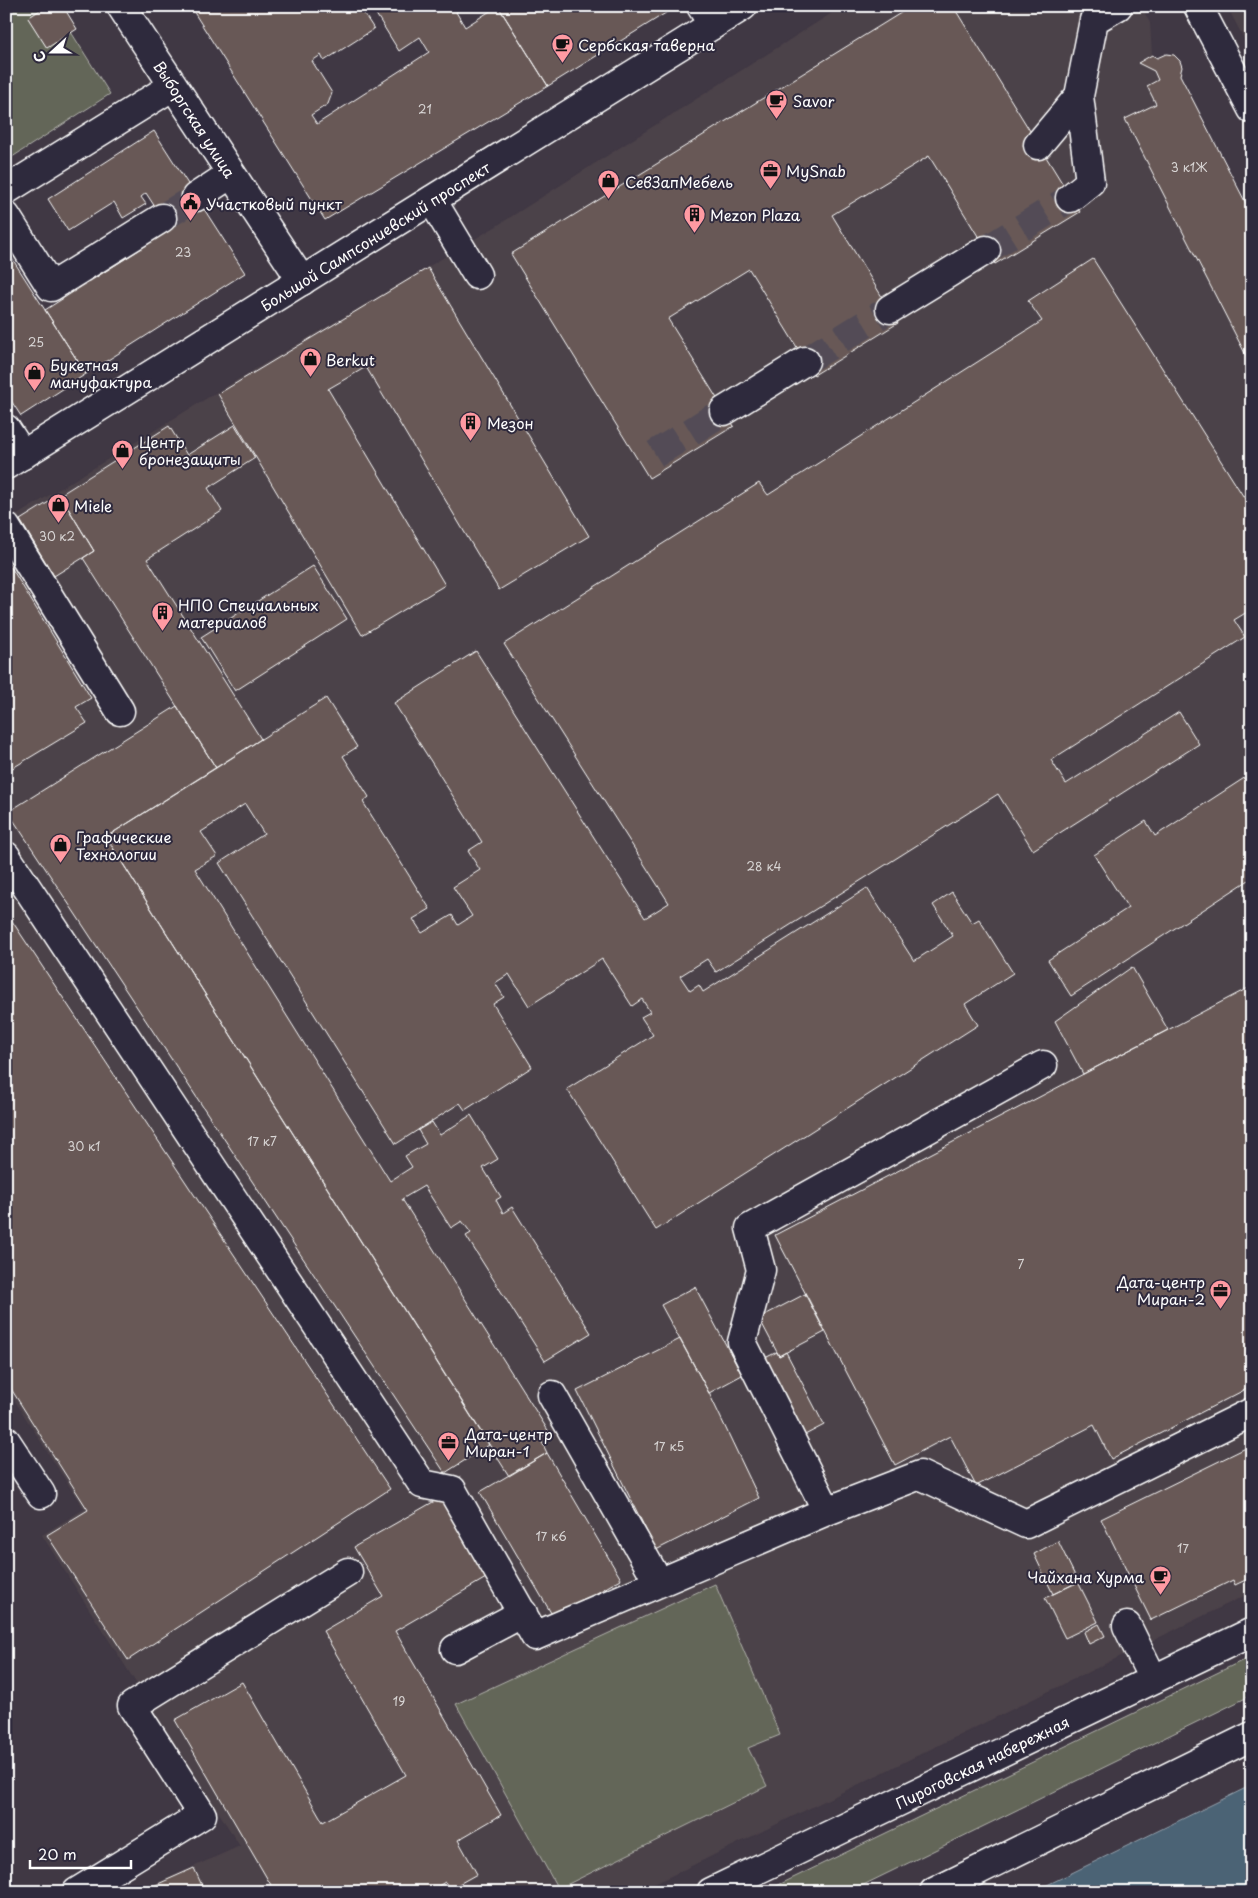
<svg xmlns="http://www.w3.org/2000/svg" width="1258" height="1898" font-family="'Playpen Sans',sans-serif">
<style>
.built{fill:#4c4249}
.green{fill:#636658;stroke:#b1b2ac}
.water{fill:#4b6375;stroke:#93a1ac}
.building{fill:#675956;stroke:#fff}
.lines{fill:none;stroke-linecap:round;stroke-linejoin:round}
.minor-tunnel{stroke:#534c57;stroke-width:28;stroke-dasharray:28 14;stroke-linecap:butt}
.minor-casing{stroke:#fff;stroke-width:31}
.major-casing{stroke:#fff;stroke-width:31}
.minor{stroke:#2f2a3d;stroke-width:28}
.major{stroke:#2f2a3d;stroke-width:28}
.labels{text-anchor:middle;dominant-baseline:central;stroke-width:4;stroke-linejoin:round;paint-order:stroke}
.number-label{font-size:12px;fill:#d9d6d5}
.poi-label{font-size:15px;fill:#fff;stroke:#2f2a3d;text-anchor:start}
.street-label{font-size:15px;fill:#fff;stroke:#2f2a3d}
</style>
<rect width="100%" height="100%" fill="#403844"/>
<filter id="ink" filterUnits="userSpaceOnUse"><feTurbulence type="fractalNoise" baseFrequency=".02" numOctaves="2"/><feDisplacementMap in="SourceGraphic" scale="10" xChannelSelector="R" yChannelSelector="G"/><feConvolveMatrix kernelMatrix="1 2 1 2 8 2 1 2 1" color-interpolation-filters="sRGB"/></filter>
<g filter="url(#ink)">
<!-- built -->
<path class="built" d="M843,6H1141L1150,23L1152,55L1252,238V1592L638,1892H137L240,1846L42,1535L84,1509L6,1387V522L217,392L495,227Z
M1227,6H1252V54Z"/>
<!-- green -->
<path class="green" d="M6,6H46L28,18L47,47L71,32L110,94L6,161Z
M715,1584L780,1735L748,1748L767,1786L558,1889L456,1704Z
M1252,1656V1695L849,1892H764Z"/>
<!-- water -->
<path class="water" d="M1252,1785V1892H1033L1043,1887Z"/>
<!-- building -->
<path class="building" d="M46,6H63L77,29L47,48L28,18Z
M190,6H365L361,9L374,29L324,61L321,55L312,61L332,93L328,104L311,115L317,124L429,52L420,37L399,51L371,6H466L456,12L465,27L498,6L548,86L325,220Z
M498,6H677L548,86Z
M912,6H953L1080,212L995,264L929,156L832,215L898,323L814,375L749,269L668,319L734,426L649,478L511,254Z
M1245,6H1252V20Z
M1166,54L1174,55L1180,61L1182,67L1180,75L1252,215V367L1125,119L1156,104L1147,86L1158,80L1154,71L1138,63L1152,55L1157,58Z
M154,131L245,273L86,374L45,310L170,230L146,193L141,197L146,204L123,218L114,202L68,231L48,199Z
M6,249L86,374L21,416L6,393Z
M1093,259L1252,510V609L1234,620L1245,637L1051,760L1066,784L1179,712L1199,744L1033,850L998,794L716,972L707,959L680,976L690,991L699,985L703,992L867,888L914,961L953,936L933,905L952,892L972,923L979,919L1013,973L965,1004L978,1025L656,1230L567,1089L653,1035L641,1017L650,1012L642,999L632,1006L602,959L529,1006L509,974L495,983L504,997L493,1004L532,1067L465,1110L460,1103L396,1144L219,863L264,834L245,804L201,832L217,856L195,869L390,1181L412,1167L405,1156L426,1144L418,1130L432,1122L440,1135L471,1115L498,1159L483,1168L501,1197L496,1200L503,1213L512,1207L591,1333L545,1361L466,1236L471,1233L462,1221L451,1228L424,1186L402,1199L549,1432L540,1438L547,1453L509,1476L106,837L326,698L357,747L343,756L369,797L363,802L430,909L413,919L422,933L452,915L458,925L472,916L453,887L480,870L468,851L482,842L394,703L476,651L645,918L669,903L504,644L759,483L768,495L1042,321L1028,301Z
M428,268L589,536L499,590L366,367L328,389L445,585L362,635L218,394Z
M235,425L255,458L208,488L222,511L147,559L261,739L216,768L83,558L94,551L60,495L169,426L187,455Z
M60,495L94,551L54,576L20,520Z
M6,559L91,698L76,707L87,723L6,772Z
M313,566L347,619L235,691L201,637Z
M177,706L216,768L106,837L489,1445L445,1473L8,812Z
M1252,773V878L1071,996L1048,960L1128,908L1094,855L1146,821L1155,836Z
M6,912L390,1489L128,1660L47,1535L88,1510L6,1381Z
M1132,967L1168,1030L1083,1074L1055,1021Z
M1252,986V1386L1111,1459L1094,1425L976,1486L950,1436L895,1465L775,1235Z
M695,1287L742,1375L709,1393L661,1305Z
M805,1294L825,1332L779,1356L759,1318Z
M680,1339L709,1393L759,1498L656,1550L577,1391Z
M777,1352L779,1356L786,1352L824,1425L803,1436L763,1359Z
M1252,1445V1577L1235,1585L1233,1580L1151,1620L1101,1519Z
M547,1453L621,1579L554,1618L480,1492Z
M440,1498L486,1578L395,1631L501,1815L458,1840L477,1874L450,1889L445,1882L429,1892H275L175,1720L242,1682L323,1822L406,1775L323,1631L383,1596L354,1547Z
M1058,1541L1078,1582L1053,1594L1034,1554Z
M1078,1582L1098,1622L1065,1638L1045,1598Z
M1099,1624L1105,1636L1089,1644L1084,1632Z
M194,1868L205,1892H140Z"/>
<g class="lines">
<!-- minor-tunnel -->
<path class="minor-tunnel" d="M162,218L196,197
M986,250L1070,198
M805,361L890,309
M655,454L724,411"/>
<defs>
<path id="minor" d="M121,6L302,281
M701,6L713,25
M1198,6L1252,109
M1038,145L1079,96
M6,190L173,86
M196,197L231,174
M1070,198L1090,182L1079,96L1094,20L1118,6
M432,200L477,275
M6,216L51,287L162,218
M890,309L986,250
M724,411L805,361
M6,429L23,455
M6,527L120,711
M6,856L422,1484L452,1490L535,1636L827,1511
M1043,1065L750,1228L761,1270L742,1342L827,1511L920,1475L1026,1524L1252,1412
M552,1395L659,1583
M6,1441L41,1494
M1127,1626L1153,1679
M455,1649L523,1613
M77,1892L202,1815L132,1706L348,1572"/>
<path id="major" d="M6,465L743,6
M711,1892L1252,1632
M934,1892L1252,1736"/>
</defs>
<!-- minor casing -->
<use href="#minor" class="minor-casing"/>
<!-- major casing -->
<use href="#major" class="major-casing"/>
<!-- minor -->
<use href="#minor" class="minor"/>
<!-- major -->
<use href="#major" class="major"/>
</g>
</g>
<!-- icons -->
<defs>
<symbol id="cafe-pin" viewBox="-11 -11 22 30"><path d="M0 17L-7.5 6A9.5 9.5 0 1 1 7.5 6Z" fill="#ff9aa2" stroke="#2f2a3d"/><path d="M-5.5-4.5H6V0H3Q3 3.5 0 3.5H-2.5Q-5.5 3.5-5.5 0ZM3-3.2v2h1.7v-2ZM-6 4.5H4V6H-6Z" fill="#111"/></symbol>
<symbol id="office-pin" viewBox="-11 -11 22 30"><path d="M0 17L-7.5 6A9.5 9.5 0 1 1 7.5 6Z" fill="#ff9aa2" stroke="#2f2a3d"/><path d="M-6-3h4V-5.5h4V-3h4V5H-6ZM-1-4.5V-3h2v-1.5ZM-6 0V1H6V0Z" fill="#111"/></symbol>
<symbol id="shop-pin" viewBox="-11 -11 22 30"><path d="M0 17L-7.5 6A9.5 9.5 0 1 1 7.5 6Z" fill="#ff9aa2" stroke="#2f2a3d"/><path d="M-5-2.5h2.3a2.7 3.5 0 0 1 5.4 0H5L5.5 6h-11ZM-1.5-2.5h3a1.5 2.3 0 0 0-3 0Z" fill="#111"/></symbol>
<symbol id="civic-pin" viewBox="-11 -11 22 30"><path d="M0 17L-7.5 6A9.5 9.5 0 1 1 7.5 6Z" fill="#ff9aa2" stroke="#2f2a3d"/><path d="M-.6-6.5H3V-4.5H.6V-3L4-1V1h2V6H-6V1h2V-1L-.6-3ZM-1.2 2.5V6h2.4V2.5Z" fill="#111"/></symbol>
<symbol id="building-pin" viewBox="-11 -11 22 30"><path d="M0 17L-7.5 6A9.5 9.5 0 1 1 7.5 6Z" fill="#ff9aa2" stroke="#2f2a3d"/><path d="M-4-6H4V6H1V3H-1V6H-4ZM-2.5-4.3h1.7v1.8h-1.7ZM.8-4.3h1.7v1.8H.8ZM-2.5-1h1.7V.8h-1.7ZM.8-1h1.7V.8H.8Z" fill="#111"/></symbol>
</defs>
<g fill-rule="evenodd">
<use href="#cafe-pin" x="550" y="32" width="25" height="34"/>
<use href="#cafe-pin" x="764" y="88" width="25" height="34"/>
<use href="#office-pin" x="758" y="158" width="25" height="34"/>
<use href="#shop-pin" x="596" y="168" width="25" height="34"/>
<use href="#civic-pin" x="178" y="190" width="25" height="34"/>
<use href="#building-pin" x="682" y="202" width="25" height="34"/>
<use href="#shop-pin" x="298" y="346" width="25" height="34"/>
<use href="#shop-pin" x="22" y="360" width="25" height="34"/>
<use href="#building-pin" x="458" y="410" width="25" height="34"/>
<use href="#shop-pin" x="110" y="438" width="25" height="34"/>
<use href="#shop-pin" x="46" y="492" width="25" height="34"/>
<use href="#building-pin" x="150" y="600" width="25" height="34"/>
<use href="#shop-pin" x="48" y="832" width="25" height="34"/>
<use href="#office-pin" x="1208" y="1278" width="25" height="34"/>
<use href="#office-pin" x="436" y="1430" width="25" height="34"/>
<use href="#cafe-pin" x="1148" y="1564" width="25" height="34"/>
</g>
<g class="labels">
<!-- number labels -->
<g class="number-label">
<text x="425" y="109">21</text>
<text x="1189" y="167">3 к1Ж</text>
<text x="183" y="252">23</text>
<text x="36" y="342">25</text>
<text x="57" y="536">30 к2</text>
<text x="764" y="866">28 к4</text>
<text x="262" y="1141">17 к7</text>
<text x="84" y="1146">30 к1</text>
<text x="1021" y="1264">7</text>
<text x="669" y="1446">17 к5</text>
<text x="551" y="1536">17 к6</text>
<text x="1183" y="1548">17</text>
<text x="399" y="1701">19</text>
</g>
<!-- poi labels -->
<g class="poi-label">
<text x="578" y="44">Сербская таверна</text>
<text x="793" y="100">Savor</text>
<text x="786" y="170">MySnab</text>
<text x="625" y="181">СевЗапМебель</text>
<text x="206" y="203">Участковый пункт</text>
<text x="710" y="214">Mezon Plaza</text>
<text x="326" y="359">Berkut</text>
<text x="50" y="364">Букетная<tspan x="50" dy="17">мануфактура</tspan></text>
<text x="487" y="422">Мезон</text>
<text x="139" y="441">Центр<tspan x="139" dy="17">бронезащиты</tspan></text>
<text x="74" y="505">Miele</text>
<text x="178" y="604">НПО Специальных<tspan x="178" dy="17">материалов</tspan></text>
<text x="76" y="836">Графические<tspan x="76" dy="17">Технологии</tspan></text>
<text x="1205" y="1281" text-anchor="end">Дата-центр<tspan x="1205" dy="17">Миран-2</tspan></text>
<text x="465" y="1433">Дата-центр<tspan x="465" dy="17">Миран-1</tspan></text>
<text x="1144" y="1576" text-anchor="end">Чайхана Хурма</text>
</g>
<!-- street labels -->
<g class="street-label">
<text transform="translate(195 119) rotate(57)">Выборгская улица</text>
<text transform="translate(375 236) rotate(-32)">Большой Сампсониевский проспект</text>
<text transform="translate(982 1762) rotate(-26)">Пироговская набережная</text>
</g>
</g>
<!-- margin -->
<rect width="1258" height="1898" fill="none" stroke="#2f2a3d" stroke-width="25"/>
<rect x="12" y="12" width="1233" height="1873" fill="none" stroke="#fff" stroke-width="2" filter="url(#ink)"/>
<!-- north arrow -->
<g transform="translate(52 52) rotate(249)" stroke="#2f2a3d" stroke-width="4" paint-order="stroke">
<path d="M0-4L9 19L0 12L-9 19Z" fill="#ffffff"/>
<text y="-8" font-size="14" font-weight="bold" text-anchor="middle" fill="#ffffff">С</text>
</g>
<!-- scale -->
<path d="M30 1860v8h101v-8" fill="none" stroke="#ffffff" stroke-width="2.5"/>
<text x="38" y="1860" font-size="15" fill="#ffffff" stroke="#2f2a3d" stroke-width="4" paint-order="stroke">20 m</text>
</svg>
